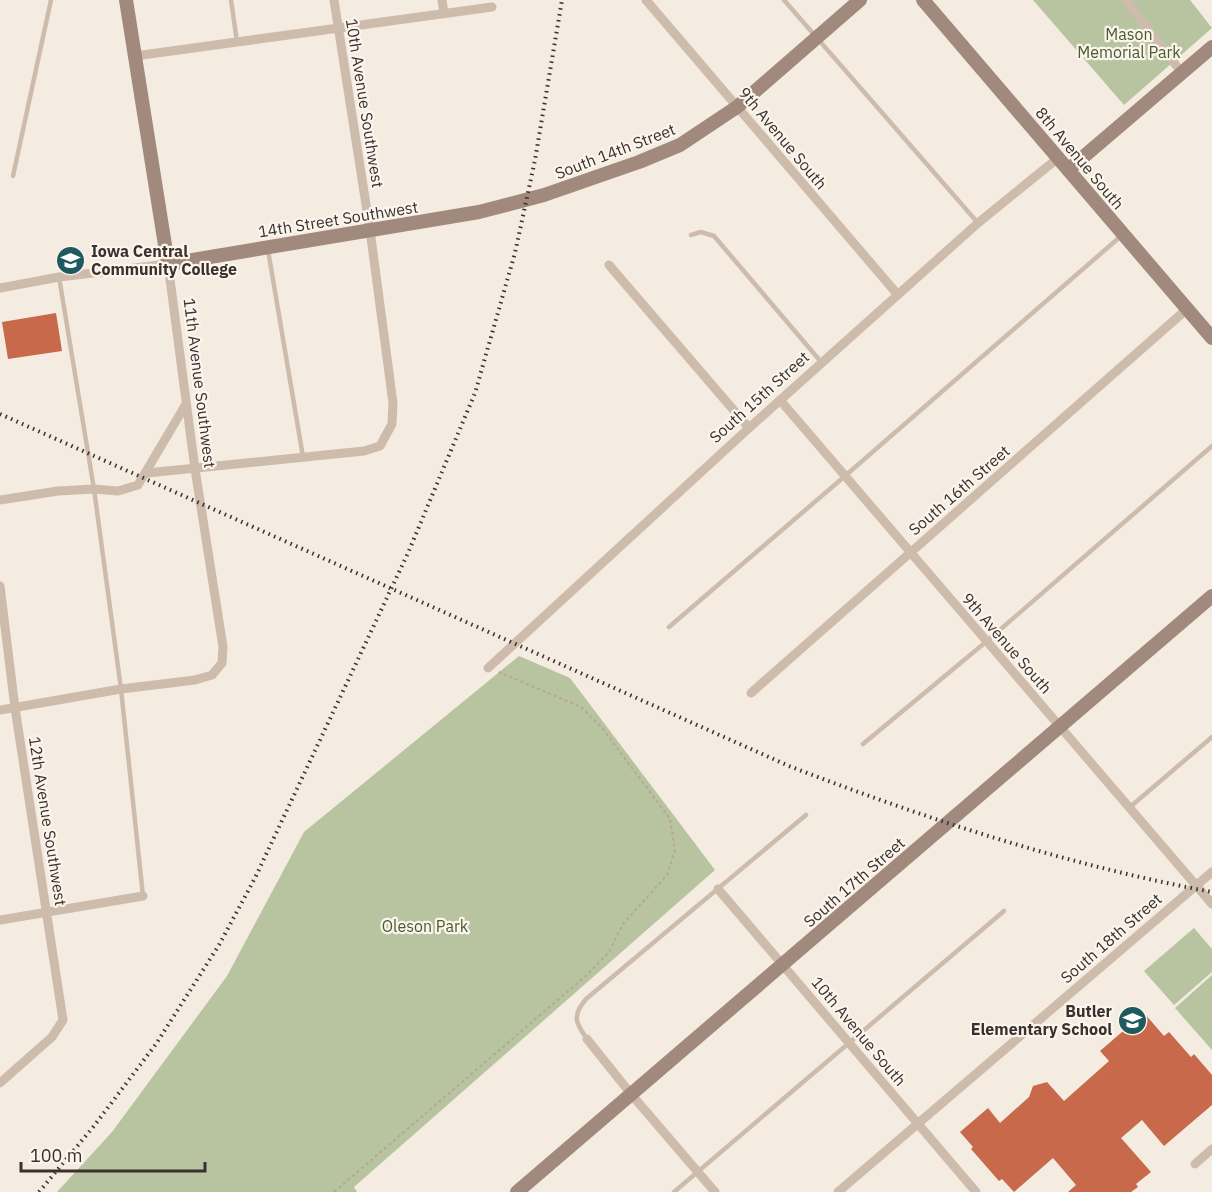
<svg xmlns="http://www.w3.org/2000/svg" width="1212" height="1192" font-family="'IBM Plex Sans',sans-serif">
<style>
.green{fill:#b8c4a0}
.building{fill:#c8694b}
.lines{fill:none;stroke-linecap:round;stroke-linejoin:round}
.path{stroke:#b9a596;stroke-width:2;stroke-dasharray:3 3;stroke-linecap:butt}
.lane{stroke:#cdbbac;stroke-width:4.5}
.street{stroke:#cdbbac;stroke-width:9}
.secondary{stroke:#a18a7d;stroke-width:14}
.rail{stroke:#3b302b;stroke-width:4;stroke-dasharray:1.5 4.5;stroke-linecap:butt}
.labels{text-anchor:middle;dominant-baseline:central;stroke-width:4.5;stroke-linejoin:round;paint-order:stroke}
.park-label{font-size:16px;fill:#4a5a2e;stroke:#fbf5ee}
.street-label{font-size:16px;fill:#3b302b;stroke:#fbf5ee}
.poi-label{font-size:16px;font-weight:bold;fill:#3b302b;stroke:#fbf5ee;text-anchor:start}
</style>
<rect width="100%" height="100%" fill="#f4ebe1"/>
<!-- green -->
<path class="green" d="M1033,0H1190L1212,28L1124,105Z
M519,656L570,678L715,870L354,1187L357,1192H57L112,1132L227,976L304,832Z
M1194,928L1212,949V972L1174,1005L1144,971Z
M1212,975V1050L1175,1008Z"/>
<!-- building -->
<path class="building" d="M56,313L62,351L8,359L2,322Z
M1144,1013L1164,1036L1169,1032L1191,1057L1194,1054L1212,1075V1105L1164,1146L1142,1120L1121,1138L1151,1172L1136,1184L1138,1187L1131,1192H1068L1076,1185L1053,1158L1014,1192L1002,1179L999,1181L971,1149L973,1147L960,1132L988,1108L1000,1123L1029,1097L1033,1086L1047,1082L1064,1101L1109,1061L1100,1051Z"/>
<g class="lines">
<!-- path -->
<path class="path" d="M334,1192L588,974L609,952L623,924L667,875L675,850L670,819L603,729L581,707L499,672"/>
<!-- lane -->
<path class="lane" d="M231,0L237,42
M784,0L978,223
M13,176L51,0
M691,235L701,232L714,236L822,363
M268,250L303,457
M59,277L94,489L121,689L143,896
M669,627L845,476L1121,236
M863,744L987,641L1212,446
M1130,807L1212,737
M587,1039C575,1022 572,1016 586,999L806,815
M674,1192L1004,911"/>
<!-- street -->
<path class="street" d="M442,0L444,13
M646,0L898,295
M1126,0L1182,73
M135,56L492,7
M609,265L749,428
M0,288L59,277L168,264L195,469L223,647L222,663L212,675L195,680L121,689L0,710
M780,400L1212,904
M147,473L364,451L380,446L392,424L393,403L370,230L334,0
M0,500L58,491L94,489L118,491L138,485L186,404
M0,586L15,708L63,1020L52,1037L0,1083
M488,668L749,428L978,223L1058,158
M751,693L1187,309
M718,889L976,1192
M0,920L143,896
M587,1039L631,1094L715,1192
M1195,1164L1212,1149
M838,1192L1212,872"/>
<!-- secondary -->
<path class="secondary" d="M126,0L168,264L479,212L544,195L639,162L680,145L737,107L860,0
M923,0L1212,338
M1068,170L1212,47
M517,1192L1212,596"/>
<!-- rail -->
<path class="rail" d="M0,414L789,766C926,819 1067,865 1212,892
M39,1192L94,1126L156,1044L219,945L255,878L408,553L475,393L515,253L535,160L562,0"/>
</g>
<!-- icons -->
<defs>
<symbol id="university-disc" viewBox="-11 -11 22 22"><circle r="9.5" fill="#1f5a5e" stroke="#fbf5ee"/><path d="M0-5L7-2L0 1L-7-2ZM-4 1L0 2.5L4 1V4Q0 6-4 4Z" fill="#fff"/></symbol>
<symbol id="school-disc" viewBox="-11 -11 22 22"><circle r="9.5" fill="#1f5a5e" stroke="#fbf5ee"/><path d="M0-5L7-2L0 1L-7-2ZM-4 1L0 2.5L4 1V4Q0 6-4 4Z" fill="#fff"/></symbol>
</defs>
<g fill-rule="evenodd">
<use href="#university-disc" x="54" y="244" width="33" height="33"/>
<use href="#school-disc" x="1116" y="1004" width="33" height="33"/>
</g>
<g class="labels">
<!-- park labels -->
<g class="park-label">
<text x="1129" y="34">Mason<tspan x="1129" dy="18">Memorial Park</tspan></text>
<text x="425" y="926">Oleson Park</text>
</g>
<!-- street labels -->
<g class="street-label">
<text transform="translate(365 103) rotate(81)">10th Avenue Southwest</text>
<text transform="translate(783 138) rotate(50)">9th Avenue South</text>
<text transform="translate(615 151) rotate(-21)">South 14th Street</text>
<text transform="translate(1080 158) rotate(50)">8th Avenue South</text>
<text transform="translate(338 219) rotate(-9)">14th Street Southwest</text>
<text transform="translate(200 383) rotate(83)">11th Avenue Southwest</text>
<text transform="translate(759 397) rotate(-42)">South 15th Street</text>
<text transform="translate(959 490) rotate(-41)">South 16th Street</text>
<text transform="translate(1007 643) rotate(49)">9th Avenue South</text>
<text transform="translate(48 821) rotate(81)">12th Avenue Southwest</text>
<text transform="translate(854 882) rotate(-41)">South 17th Street</text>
<text transform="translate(1111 938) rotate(-41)">South 18th Street</text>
<text transform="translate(859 1031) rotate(50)">10th Avenue South</text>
</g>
<!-- poi labels -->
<g class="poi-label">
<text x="91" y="251">Iowa Central<tspan x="91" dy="18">Community College</tspan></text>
<text x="1112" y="1011" text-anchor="end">Butler<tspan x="1112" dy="18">Elementary School</tspan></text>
</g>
</g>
<!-- scale -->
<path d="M21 1162v9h184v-9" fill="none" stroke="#3b302b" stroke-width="3"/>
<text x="30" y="1162" font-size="18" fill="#3b302b" stroke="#fbf5ee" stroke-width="4.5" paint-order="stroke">100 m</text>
</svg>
